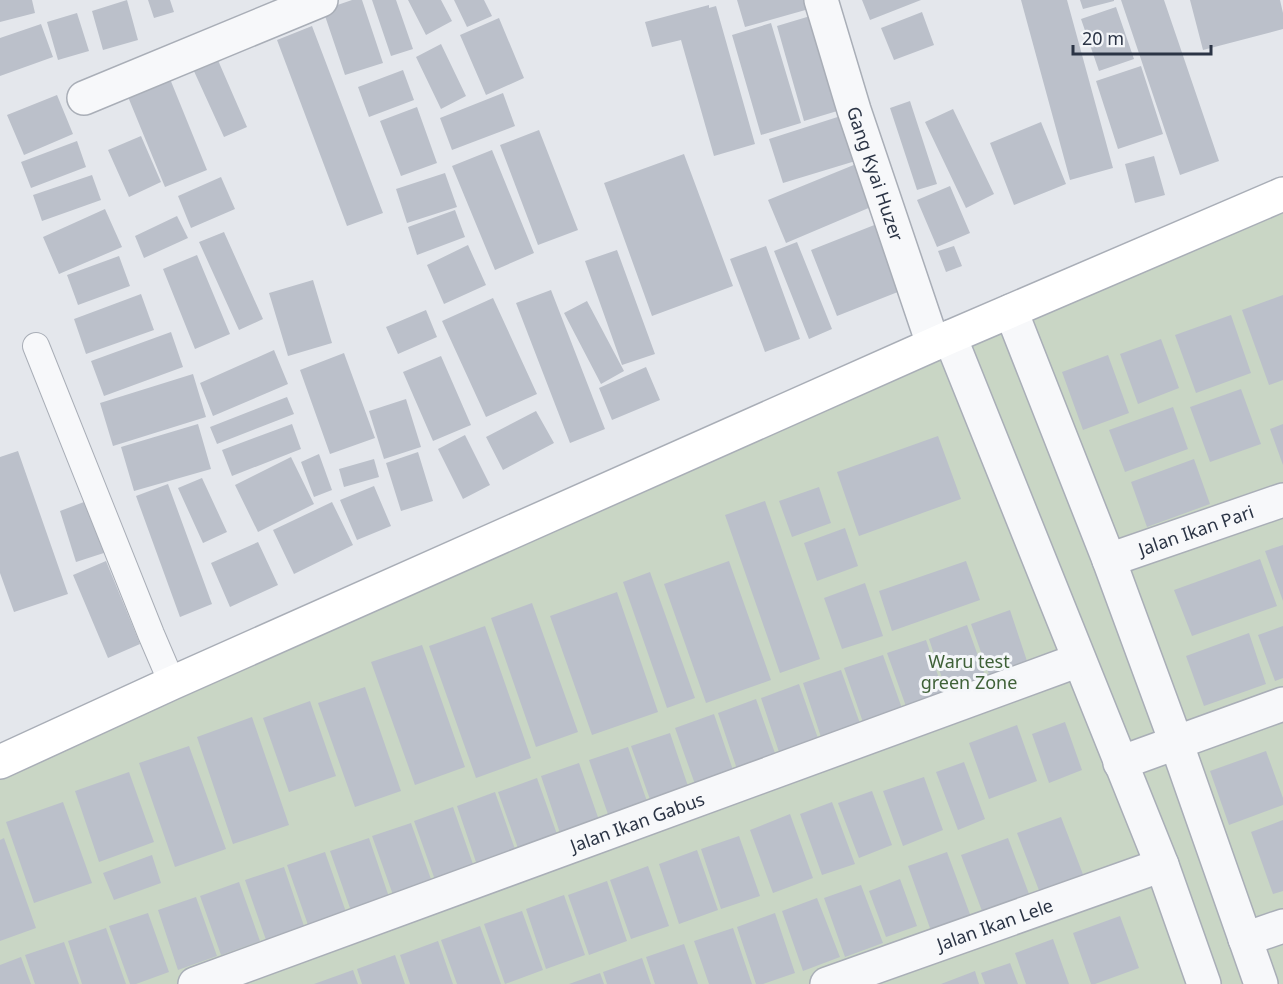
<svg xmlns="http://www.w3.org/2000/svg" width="1283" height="984" font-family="'Noto Sans',sans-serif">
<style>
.green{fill:#c9d6c5}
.building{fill:#bbc0ca}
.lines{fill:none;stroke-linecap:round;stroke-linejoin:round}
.lane-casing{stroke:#a9aeb7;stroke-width:28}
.street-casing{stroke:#a9aeb7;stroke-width:36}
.secondary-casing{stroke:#a9aeb7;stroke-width:36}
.lane{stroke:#f7f8fa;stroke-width:26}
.street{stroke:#f7f8fa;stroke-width:33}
.secondary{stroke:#fff;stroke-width:33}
.labels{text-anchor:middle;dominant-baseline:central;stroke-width:6;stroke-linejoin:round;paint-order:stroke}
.street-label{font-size:18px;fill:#2b3445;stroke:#f4f6f9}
.park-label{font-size:18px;fill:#3f6138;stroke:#f4f6f9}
</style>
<rect width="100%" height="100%" fill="#e4e7ec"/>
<!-- green -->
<path class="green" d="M1283,194V984H0V764Z"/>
<!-- building -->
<path class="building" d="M0,0H32L35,13L0,22Z
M127,0L138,40L103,50L92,11Z
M148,0H170L174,12L154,18Z
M352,0H362L383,63L345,75L323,10Z
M372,0H396L413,49L391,56Z
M408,0H441L452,21L426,35Z
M454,0H484L492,16L467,27Z
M737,0H806L809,9L745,27Z
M862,0H921L870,20Z
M1021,0H1067L1113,168L1070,180Z
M1080,0H1114V1L1083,9Z
M1121,0H1164L1219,161L1180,175Z
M1190,0H1280L1283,13V29L1203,50Z
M709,5V8L716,6L755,144L714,156L681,40L652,47L645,22Z
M1116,7L1134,59L1099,71L1081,19Z
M922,12L934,45L894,60L881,28Z
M77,13L89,51L58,60L47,22Z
M817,14L844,109L804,121L777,26Z
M499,18L524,78L486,95L460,35Z
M771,23L801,123L761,135L732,35Z
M41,24L53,57L0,76V38Z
M312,26L383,213L347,226L277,40Z
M441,44L466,96L441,109L416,57Z
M217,58L247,127L224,137L193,69Z
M1141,66L1163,134L1118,149L1096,81Z
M403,70L414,100L369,117L358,87Z
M168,74L207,170L165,187L126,92Z
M503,93L515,126L452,150L440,118Z
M57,95L73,134L24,155L7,115Z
M910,101L937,184L917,190L890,108Z
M417,107L437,163L401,176L380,121Z
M953,109L994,194L966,208L925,122Z
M847,114L862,159L783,183L769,139Z
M1041,122L1066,184L1014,205L990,143Z
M539,130L578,230L538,245L500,145Z
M141,136L161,182L129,197L108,150Z
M77,141L86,167L31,188L21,162Z
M492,150L534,253L495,270L452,166Z
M684,154L733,286L652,316L604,183Z
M1154,156L1165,195L1135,203L1125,164Z
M861,162L878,204L786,243L768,200Z
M445,173L457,207L407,223L396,189Z
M92,175L101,200L42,221L33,195Z
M221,177L235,209L191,228L178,196Z
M950,186L970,233L937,247L917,200Z
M105,209L122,247L59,274L43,237Z
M455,210L465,237L417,255L408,227Z
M177,216L188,238L144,258L135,236Z
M887,220L913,286L837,316L811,250Z
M224,232L263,319L239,330L199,242Z
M797,242L832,329L809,339L774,251Z
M468,245L486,285L444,304L427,265Z
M766,246L800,339L765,352L730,259Z
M954,246L962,266L946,272L938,251Z
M617,250L655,354L622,365L585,261Z
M197,255L230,334L195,349L163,269Z
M119,256L130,286L78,305L67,275Z
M313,280L332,343L288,356L269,293Z
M551,290L605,429L570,443L516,303Z
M141,294L154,330L86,354L74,319Z
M1283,295V380L1269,385L1242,310Z
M493,298L537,394L486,417L442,321Z
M587,301L624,371L601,384L564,313Z
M426,310L437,337L398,354L386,327Z
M1231,315L1251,373L1196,393L1175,335Z
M171,332L183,367L104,396L91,361Z
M1161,339L1179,388L1138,404L1120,354Z
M274,350L288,384L213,416L200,383Z
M344,353L375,438L330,454L300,370Z
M1108,355L1129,413L1083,430L1062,372Z
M441,356L471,425L433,441L403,372Z
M646,367L660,400L612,420L599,388Z
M193,374L206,417L113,446L100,403Z
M1241,389L1261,444L1210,462L1190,407Z
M287,397L294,414L217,444L210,427Z
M406,399L421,447L384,459L369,411Z
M1173,407L1188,449L1125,472L1109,430Z
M536,411L554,443L503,470L486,437Z
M198,424L211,469L134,491L121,447Z
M292,424L301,449L232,476L222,450Z
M1283,424V465L1270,429Z
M465,435L490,485L463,499L438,449Z
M938,436L961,499L859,536L837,472Z
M18,451L68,594L14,612L0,573V457Z
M418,452L433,501L401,511L386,463Z
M319,454L332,490L314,497L301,462Z
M291,457L314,504L258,532L235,485Z
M374,459L379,477L344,487L339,469Z
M1194,459L1210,504L1147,527L1131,482Z
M202,478L227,532L203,543L178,488Z
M168,484L212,604L180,617L136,496Z
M374,486L391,526L357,540L340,500Z
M819,487L831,523L792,537L779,501Z
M92,499L110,551L76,562L60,511Z
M765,501L820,659L780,673L725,515Z
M332,502L353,545L294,574L273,530Z
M845,528L858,566L817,581L804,543Z
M258,542L278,585L230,607L211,563Z
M1283,545V601L1265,551Z
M1260,559L1277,606L1192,636L1174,590Z
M106,561L140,644L108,658L73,575Z
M729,561L771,680L706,703L664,584Z
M966,561L980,600L892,631L879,591Z
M650,572L695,698L667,708L623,582Z
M865,583L883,636L842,649L824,598Z
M617,592L658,712L592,735L550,616Z
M532,603L578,732L536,747L491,618Z
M1010,610L1030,670L992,683L971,624Z
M967,625L988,684L949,699L929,639Z
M485,626L531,758L476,778L429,646Z
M1283,626V678L1275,681L1258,635Z
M1249,633L1266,684L1204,706L1186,656Z
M926,640L946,699L908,712L887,653Z
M422,645L465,767L415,785L371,662Z
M883,655L904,714L865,728L844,668Z
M841,670L862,729L823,743L803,683Z
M799,684L820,744L781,758L761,698Z
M365,687L401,791L355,807L318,703Z
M756,699L777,759L738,772L718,713Z
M310,701L336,776L289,792L263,718Z
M714,714L734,773L696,787L675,728Z
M252,717L289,825L233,844L197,737Z
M1065,722L1082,770L1049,783L1032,734Z
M1017,725L1037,781L989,799L969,743Z
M670,733L690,792L652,805L631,746Z
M189,746L226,849L175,867L139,763Z
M628,747L649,807L610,820L589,760Z
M1266,751L1283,798V805L1229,825L1210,771Z
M964,762L985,819L958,830L936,772Z
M579,763L600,823L561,836L541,776Z
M129,772L154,842L99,862L75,791Z
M924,777L943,830L903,846L883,791Z
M537,778L558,837L519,851L498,792Z
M872,791L892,845L859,858L838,803Z
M495,792L516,852L477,865L457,806Z
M63,802L92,883L34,903L6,822Z
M832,802L855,864L822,875L800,814Z
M453,807L474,867L435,880L414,821Z
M790,814L813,878L773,893L750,830Z
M1061,817L1084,877L1040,893L1017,833Z
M1283,820V891L1273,894L1251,832Z
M411,823L432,882L393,895L372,836Z
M739,836L760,896L721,909L701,849Z
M4,838L36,928L0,941V840Z
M369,838L389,897L351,911L330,851Z
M1008,838L1029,894L982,911L961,855Z
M697,850L718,910L679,924L659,864Z
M325,852L346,912L308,925L287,865Z
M947,852L971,917L931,931L908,866Z
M152,855L161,883L114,900L103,873Z
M648,866L669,926L631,939L610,880Z
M284,867L304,926L266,940L245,880Z
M900,879L917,926L886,937L869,891Z
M607,881L627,941L589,955L568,895Z
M239,882L260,941L221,955L200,896Z
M861,885L883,943L845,957L824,898Z
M564,895L585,955L546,969L526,909Z
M196,897L217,956L178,970L158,910Z
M817,898L840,957L803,971L782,911Z
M522,911L543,970L505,984L484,924Z
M148,913L169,972L136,984H130L109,926Z
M775,913L795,973L763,984H756L737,927Z
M1120,916L1139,968L1095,984H1091L1073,933Z
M480,926L501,984H457L441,940Z
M106,928L126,984H82L68,941Z
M733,928L752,984H709L694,941Z
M1053,939L1069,984H1026L1015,953Z
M438,941L453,984H410L400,955Z
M64,942L79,984H35L25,955Z
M684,944L698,984H655L646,957Z
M395,955L405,984H362L357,969Z
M21,957L31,984H0V965Z
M642,958L651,984H607L603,972Z
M1010,963L1018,984H985L981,973Z
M353,970L358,984H314Z
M975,971L979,984H941Z
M600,973L604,984H569Z"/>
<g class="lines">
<defs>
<path id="lane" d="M36,346L151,634L172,683"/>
<g id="street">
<path id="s1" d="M821,0L854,110L933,344"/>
<path d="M84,98L321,0"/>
<path d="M1011,311L1109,560L1176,742L1261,984"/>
<path d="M950,337L1162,865L1204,984"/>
<path id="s2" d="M1109,560L1283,500"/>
<path d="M1120,763L1283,704"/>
<path d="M1245,939L1283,926"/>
<path id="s3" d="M195,984L1079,660"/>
<path id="s4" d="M827,984L1162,865"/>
</g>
<path id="secondary" d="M0,762L172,683L950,337L1283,194"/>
</defs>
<!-- lane casing -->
<use href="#lane" class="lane-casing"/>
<!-- street casing -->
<use href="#street" class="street-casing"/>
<!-- secondary casing -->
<use href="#secondary" class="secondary-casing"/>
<!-- lane -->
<use href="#lane" class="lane"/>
<!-- street -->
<use href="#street" class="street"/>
<!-- secondary -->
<use href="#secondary" class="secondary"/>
</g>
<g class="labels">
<!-- street labels -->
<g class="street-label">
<text stroke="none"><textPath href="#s1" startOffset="182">Gang Kyai Huzer</textPath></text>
<text stroke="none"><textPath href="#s2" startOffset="92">Jalan Ikan Pari</textPath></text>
<text stroke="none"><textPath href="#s3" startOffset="471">Jalan Ikan Gabus</textPath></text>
<text stroke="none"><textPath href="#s4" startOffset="178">Jalan Ikan Lele</textPath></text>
</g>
<!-- park labels -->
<g class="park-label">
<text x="969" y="661">Waru test<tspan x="969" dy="21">green Zone</tspan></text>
</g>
</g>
<!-- scale -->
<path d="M1073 45v9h138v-9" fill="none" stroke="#2b3445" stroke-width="3"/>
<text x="1082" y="45" font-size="18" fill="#2b3445" stroke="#f4f6f9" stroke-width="4.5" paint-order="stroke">20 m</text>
</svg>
